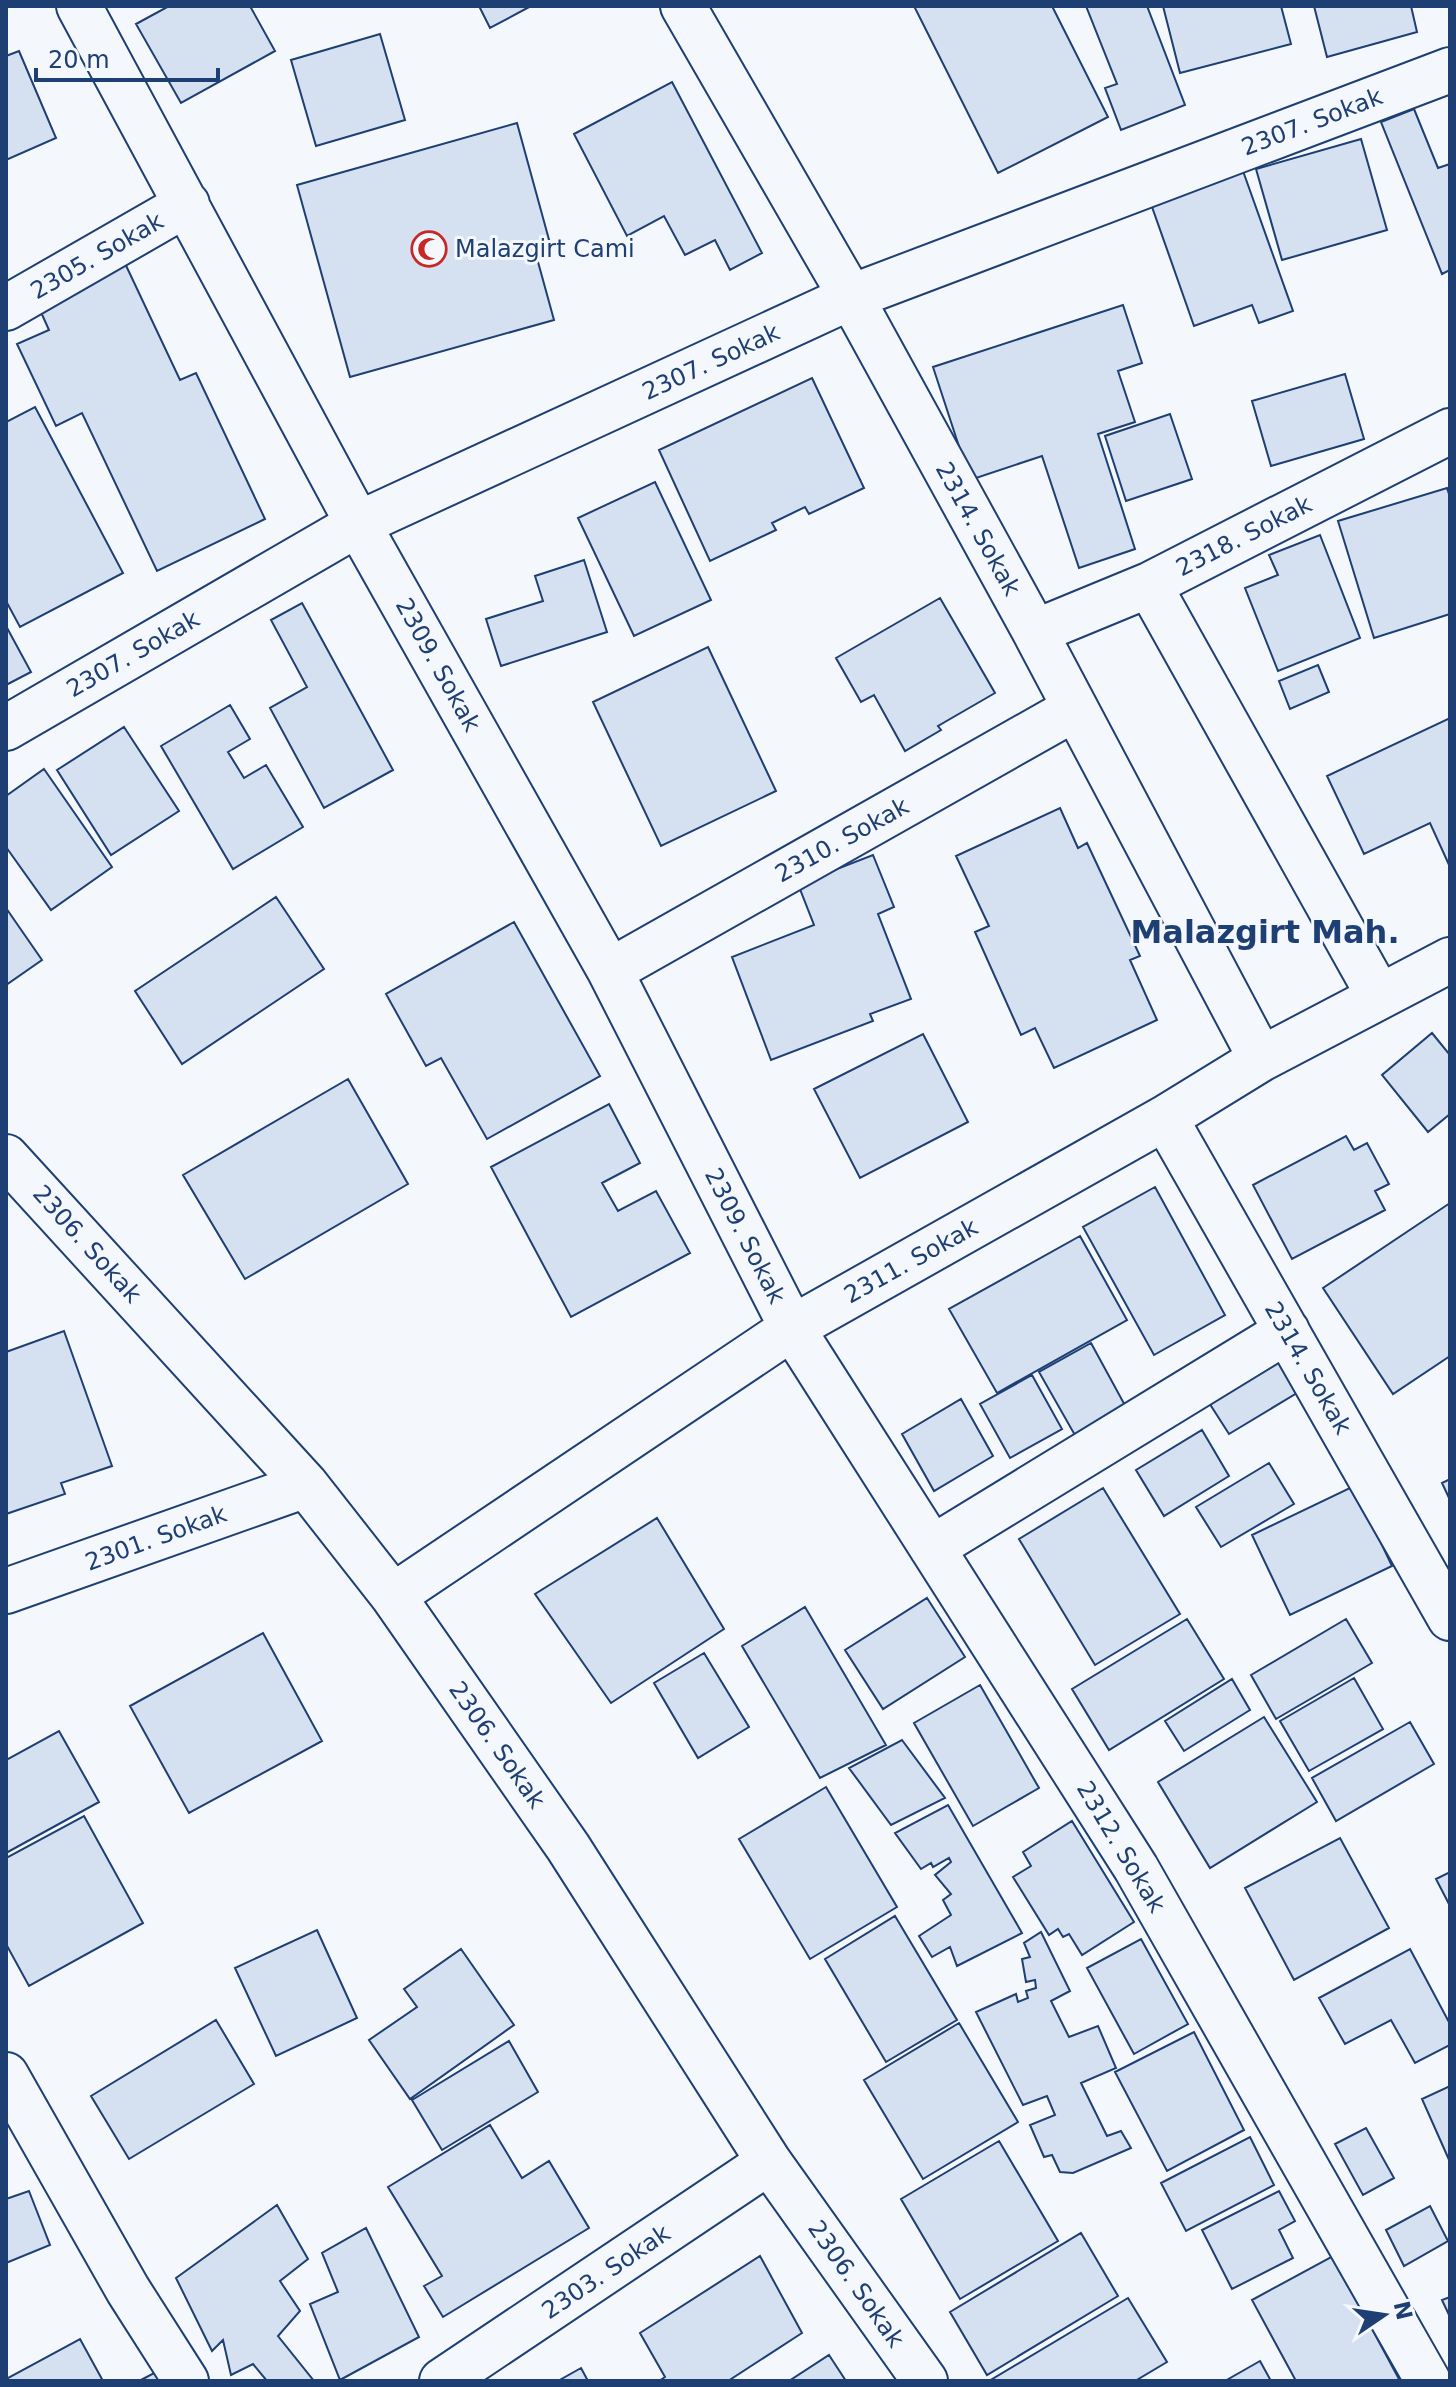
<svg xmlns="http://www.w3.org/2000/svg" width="1456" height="2387" font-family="'DejaVu Sans',sans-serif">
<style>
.building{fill:#d5e0f0;stroke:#1d3f73;stroke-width:2}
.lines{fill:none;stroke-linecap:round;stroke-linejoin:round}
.minor-casing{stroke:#1d3f73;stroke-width:48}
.minor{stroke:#f4f7fb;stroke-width:44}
.labels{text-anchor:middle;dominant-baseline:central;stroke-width:6;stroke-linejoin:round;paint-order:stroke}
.street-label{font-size:24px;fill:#1d3f73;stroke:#f4f7fb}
.poi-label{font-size:24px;fill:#1d3f73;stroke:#f4f7fb;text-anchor:start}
.district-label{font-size:32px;font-weight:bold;fill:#1d3f73;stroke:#f4f7fb}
</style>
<rect width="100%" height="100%" fill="#f4f7fb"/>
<!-- building -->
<path class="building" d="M169,6H250L275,51L181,103L136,24Z
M479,6H531L490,28Z
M914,6H1052L1108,117L998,173Z
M1086,6H1147L1185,105L1121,130L1105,88L1117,84Z
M1163,6H1281L1291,44L1180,73Z
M1314,6H1411L1417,32L1327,57Z
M380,34L405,120L316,146L291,60Z
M19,51L56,138L6,160V56Z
M672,82L762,253L730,270L715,240L685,255L664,216L627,236L574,134Z
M1414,109L1438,168L1450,164V270L1442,274L1381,122Z
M517,123L551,247L535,251L554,320L350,377L297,185Z
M1361,139L1387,230L1282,260L1256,169Z
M1243,171L1293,311L1259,323L1252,305L1194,326L1151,204Z
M122,257L180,380L196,373L265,519L157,571L82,413L56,426L17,344L49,330L35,299Z
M1123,305L1142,363L1118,371L1135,422L1098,434L1135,549L1079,568L1042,456L970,480L933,367Z
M1345,374L1364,439L1271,466L1252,401Z
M812,378L864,488L809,514L805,507L772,523L776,530L710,561L659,450Z
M35,407L123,573L20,627L6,601V422Z
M1170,414L1192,479L1126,501L1105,436Z
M655,482L711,600L634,636L578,518Z
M1447,488L1450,497V614L1374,638L1338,521Z
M1320,535L1360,638L1278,671L1245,588L1278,575L1269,555Z
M584,560L607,632L501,666L486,619L543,601L535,576Z
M940,598L995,693L938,726L941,730L905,751L874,695L861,702L836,658Z
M302,603L393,770L324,808L270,708L307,687L271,620Z
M6,626L31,672L6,685Z
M708,647L776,791L661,846L593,702Z
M1318,665L1329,692L1290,709L1279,681Z
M230,705L250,739L228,752L244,778L266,765L303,827L233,869L161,746Z
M1450,718V867L1430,823L1364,854L1327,776Z
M124,727L179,811L111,855L57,770Z
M44,769L112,867L51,910L6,847V796Z
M1060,808L1078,848L1087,843L1140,956L1130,960L1157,1020L1054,1068L1035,1028L1021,1035L975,932L989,926L956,856Z
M873,855L894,907L878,914L911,999L870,1014L873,1021L771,1060L732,957L814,925L798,884Z
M276,897L324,969L182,1064L135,991Z
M6,908L42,960L6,985Z
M514,922L600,1076L487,1139L441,1058L426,1066L386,994Z
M1432,1033L1450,1055V1114L1428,1132L1382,1075Z
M923,1034L968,1122L860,1178L814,1089Z
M348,1079L408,1184L245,1279L183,1175Z
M609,1104L640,1163L602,1183L618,1211L656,1191L690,1253L571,1317L491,1167Z
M1346,1136L1354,1150L1367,1143L1389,1184L1375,1191L1385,1210L1292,1259L1253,1185Z
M1155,1187L1225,1315L1154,1355L1083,1227Z
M1450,1203V1356L1393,1394L1323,1288Z
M1080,1236L1127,1320L997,1393L949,1309Z
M64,1331L112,1466L61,1483L65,1494L6,1514V1352Z
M1091,1343L1127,1409L1076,1437L1039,1372Z
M1280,1354L1302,1390L1229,1434L1206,1398Z
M1032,1375L1062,1429L1010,1458L980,1404Z
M961,1399L993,1456L934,1491L902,1434Z
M1202,1430L1229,1476L1164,1516L1136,1470Z
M1269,1463L1294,1504L1221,1547L1196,1507Z
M1450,1479V1500L1442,1483Z
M1354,1486L1392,1566L1290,1615L1252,1535Z
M1103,1488L1180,1614L1095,1665L1019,1539Z
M657,1518L724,1629L611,1703L535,1594Z
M927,1598L965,1657L883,1709L845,1650Z
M805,1607L886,1745L820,1778L742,1646Z
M1187,1619L1224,1679L1109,1750L1072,1689Z
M1346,1619L1372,1663L1276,1719L1251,1675Z
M263,1633L322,1741L189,1813L130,1706Z
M704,1653L749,1727L698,1758L654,1683Z
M1354,1678L1383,1729L1309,1771L1280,1721Z
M1232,1679L1250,1710L1184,1751L1165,1721Z
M980,1685L1039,1788L973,1826L914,1723Z
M1264,1717L1317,1802L1210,1868L1158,1782Z
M1410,1722L1434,1764L1336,1821L1312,1778Z
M59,1731L99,1802L6,1853V1760Z
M902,1740L945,1798L891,1825L849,1768Z
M826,1787L897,1907L810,1959L739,1839Z
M948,1805L1022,1933L957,1966L950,1947L932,1957L919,1936L951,1915L943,1900L951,1894L935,1875L951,1862L949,1858L933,1867L931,1863L921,1869L895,1833Z
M84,1816L143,1923L29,1986L6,1944V1858Z
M1072,1821L1134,1922L1082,1955L1069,1934L1063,1937L1058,1929L1049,1935L1013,1877L1031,1866L1023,1852Z
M1340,1838L1389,1928L1294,1980L1245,1888Z
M1450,1872V1906L1436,1879Z
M895,1916L957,2020L886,2062L825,1959Z
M317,1930L357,2018L276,2056L235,1968Z
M1041,1932L1070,1991L1051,2001L1069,2037L1098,2026L1116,2068L1081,2083L1107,2136L1121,2131L1131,2148L1073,2173L1060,2172L1052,2155L1044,2157L1030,2125L1055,2115L1047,2096L1023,2105L976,2012L1016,1994L1018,2002L1028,1998L1026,1991L1036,1988L1035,1980L1026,1982L1022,1959L1030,1957L1024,1943Z
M1141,1939L1188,2024L1134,2054L1087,1968Z
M461,1949L514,2025L410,2099L369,2040L417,2007L404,1989Z
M1410,1949L1450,2024V2045L1415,2063L1391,2020L1345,2044L1319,1998Z
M216,2020L254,2084L129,2159L91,2096Z
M959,2023L1018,2122L923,2179L864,2080Z
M1194,2032L1244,2130L1167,2171L1115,2072Z
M509,2041L538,2092L442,2150L412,2100Z
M1450,2086V2162L1422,2099Z
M490,2125L522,2178L549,2161L589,2228L443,2317L424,2286L442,2276L388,2187Z
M1366,2128L1394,2178L1363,2195L1335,2144Z
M1250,2137L1274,2185L1186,2231L1161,2183Z
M999,2141L1058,2241L960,2299L901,2199Z
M29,2191L50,2245L6,2263V2199Z
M1279,2191L1295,2221L1279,2230L1293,2258L1232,2289L1202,2230Z
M277,2205L308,2259L280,2281L300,2311L278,2336L314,2381H267L253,2364L231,2375L223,2340L212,2351L176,2278Z
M1430,2206L1448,2241L1404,2266L1386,2230Z
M366,2228L419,2337L340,2380L310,2304L338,2292L322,2253Z
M1081,2233L1118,2296L987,2375L950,2312Z
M760,2256L802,2333L728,2381H659L665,2377L640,2333Z
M1333,2256L1400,2381H1296L1252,2300Z
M1450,2297V2317L1442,2300Z
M1128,2298L1167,2362L1135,2381H989Z
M80,2339L103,2381H6V2379Z
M829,2355L846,2381H789Z
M1260,2361L1271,2381H1225Z
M581,2368L588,2381H558Z
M156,2372L161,2381H139Z"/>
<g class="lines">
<defs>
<path id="minor" d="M79,6L358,524L610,971L792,1328L1136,1868L1428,2381
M683,6L851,297L1035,632L1261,1059
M6,308L187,204
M1149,585L1379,996
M1035,632L1149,585L1450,431
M6,728L358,524L851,297L1450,70
M610,971L1074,709
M1165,1118L1450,1618
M6,1157L306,1485L393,1596L568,1847L769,2162L925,2381
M932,1548L1287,1331
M6,1591L306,1485
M393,1596L792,1328L1165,1118L1261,1059L1450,960
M6,2075L128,2290L186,2381
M442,2381L769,2162"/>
</defs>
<!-- minor casing -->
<use href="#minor" class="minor-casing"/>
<!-- minor -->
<use href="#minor" class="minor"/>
</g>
<!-- icons -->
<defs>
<symbol id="mosque-ring" viewBox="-11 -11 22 22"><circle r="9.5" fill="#f4f7fb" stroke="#c62828" stroke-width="1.5"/><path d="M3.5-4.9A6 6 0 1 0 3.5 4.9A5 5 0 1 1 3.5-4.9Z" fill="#c62828"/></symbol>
</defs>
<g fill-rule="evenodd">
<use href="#mosque-ring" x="409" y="229" width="40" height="40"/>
</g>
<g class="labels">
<!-- street labels -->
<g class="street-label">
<text transform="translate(1312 122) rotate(-21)">2307. Sokak</text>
<text transform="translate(97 256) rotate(-30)">2305. Sokak</text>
<text transform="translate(711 362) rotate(-25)">2307. Sokak</text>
<text transform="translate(978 529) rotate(61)">2314. Sokak</text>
<text transform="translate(1244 536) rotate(-27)">2318. Sokak</text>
<text transform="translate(133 654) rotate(-30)">2307. Sokak</text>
<text transform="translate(438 665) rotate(61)">2309. Sokak</text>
<text transform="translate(842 840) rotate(-29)">2310. Sokak</text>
<text transform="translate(745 1236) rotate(63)">2309. Sokak</text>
<text transform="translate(87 1244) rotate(48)">2306. Sokak</text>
<text transform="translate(911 1261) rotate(-29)">2311. Sokak</text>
<text transform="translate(1308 1368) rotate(60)">2314. Sokak</text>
<text transform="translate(156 1538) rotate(-20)">2301. Sokak</text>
<text transform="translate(497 1745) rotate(55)">2306. Sokak</text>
<text transform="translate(1121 1847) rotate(59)">2312. Sokak</text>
<text transform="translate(606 2272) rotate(-34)">2303. Sokak</text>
<text transform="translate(856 2284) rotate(55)">2306. Sokak</text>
</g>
<!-- poi labels -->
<g class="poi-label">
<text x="455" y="249">Malazgirt Cami</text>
</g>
<!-- district labels -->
<g class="district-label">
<text x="1265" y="932">Malazgirt Mah.</text>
</g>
</g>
<!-- border -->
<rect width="1456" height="2387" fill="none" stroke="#1d3f73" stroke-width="16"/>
<!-- north arrow -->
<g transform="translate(1384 2315) rotate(77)" stroke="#f4f7fb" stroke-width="6" paint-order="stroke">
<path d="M0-6L14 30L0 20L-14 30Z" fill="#1d3f73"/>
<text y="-12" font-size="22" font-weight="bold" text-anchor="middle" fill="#1d3f73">N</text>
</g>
<!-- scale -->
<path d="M36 68v12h182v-12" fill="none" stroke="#1d3f73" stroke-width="4"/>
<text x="48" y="68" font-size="24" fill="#1d3f73" stroke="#f4f7fb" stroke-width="6" paint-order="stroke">20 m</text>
</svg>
